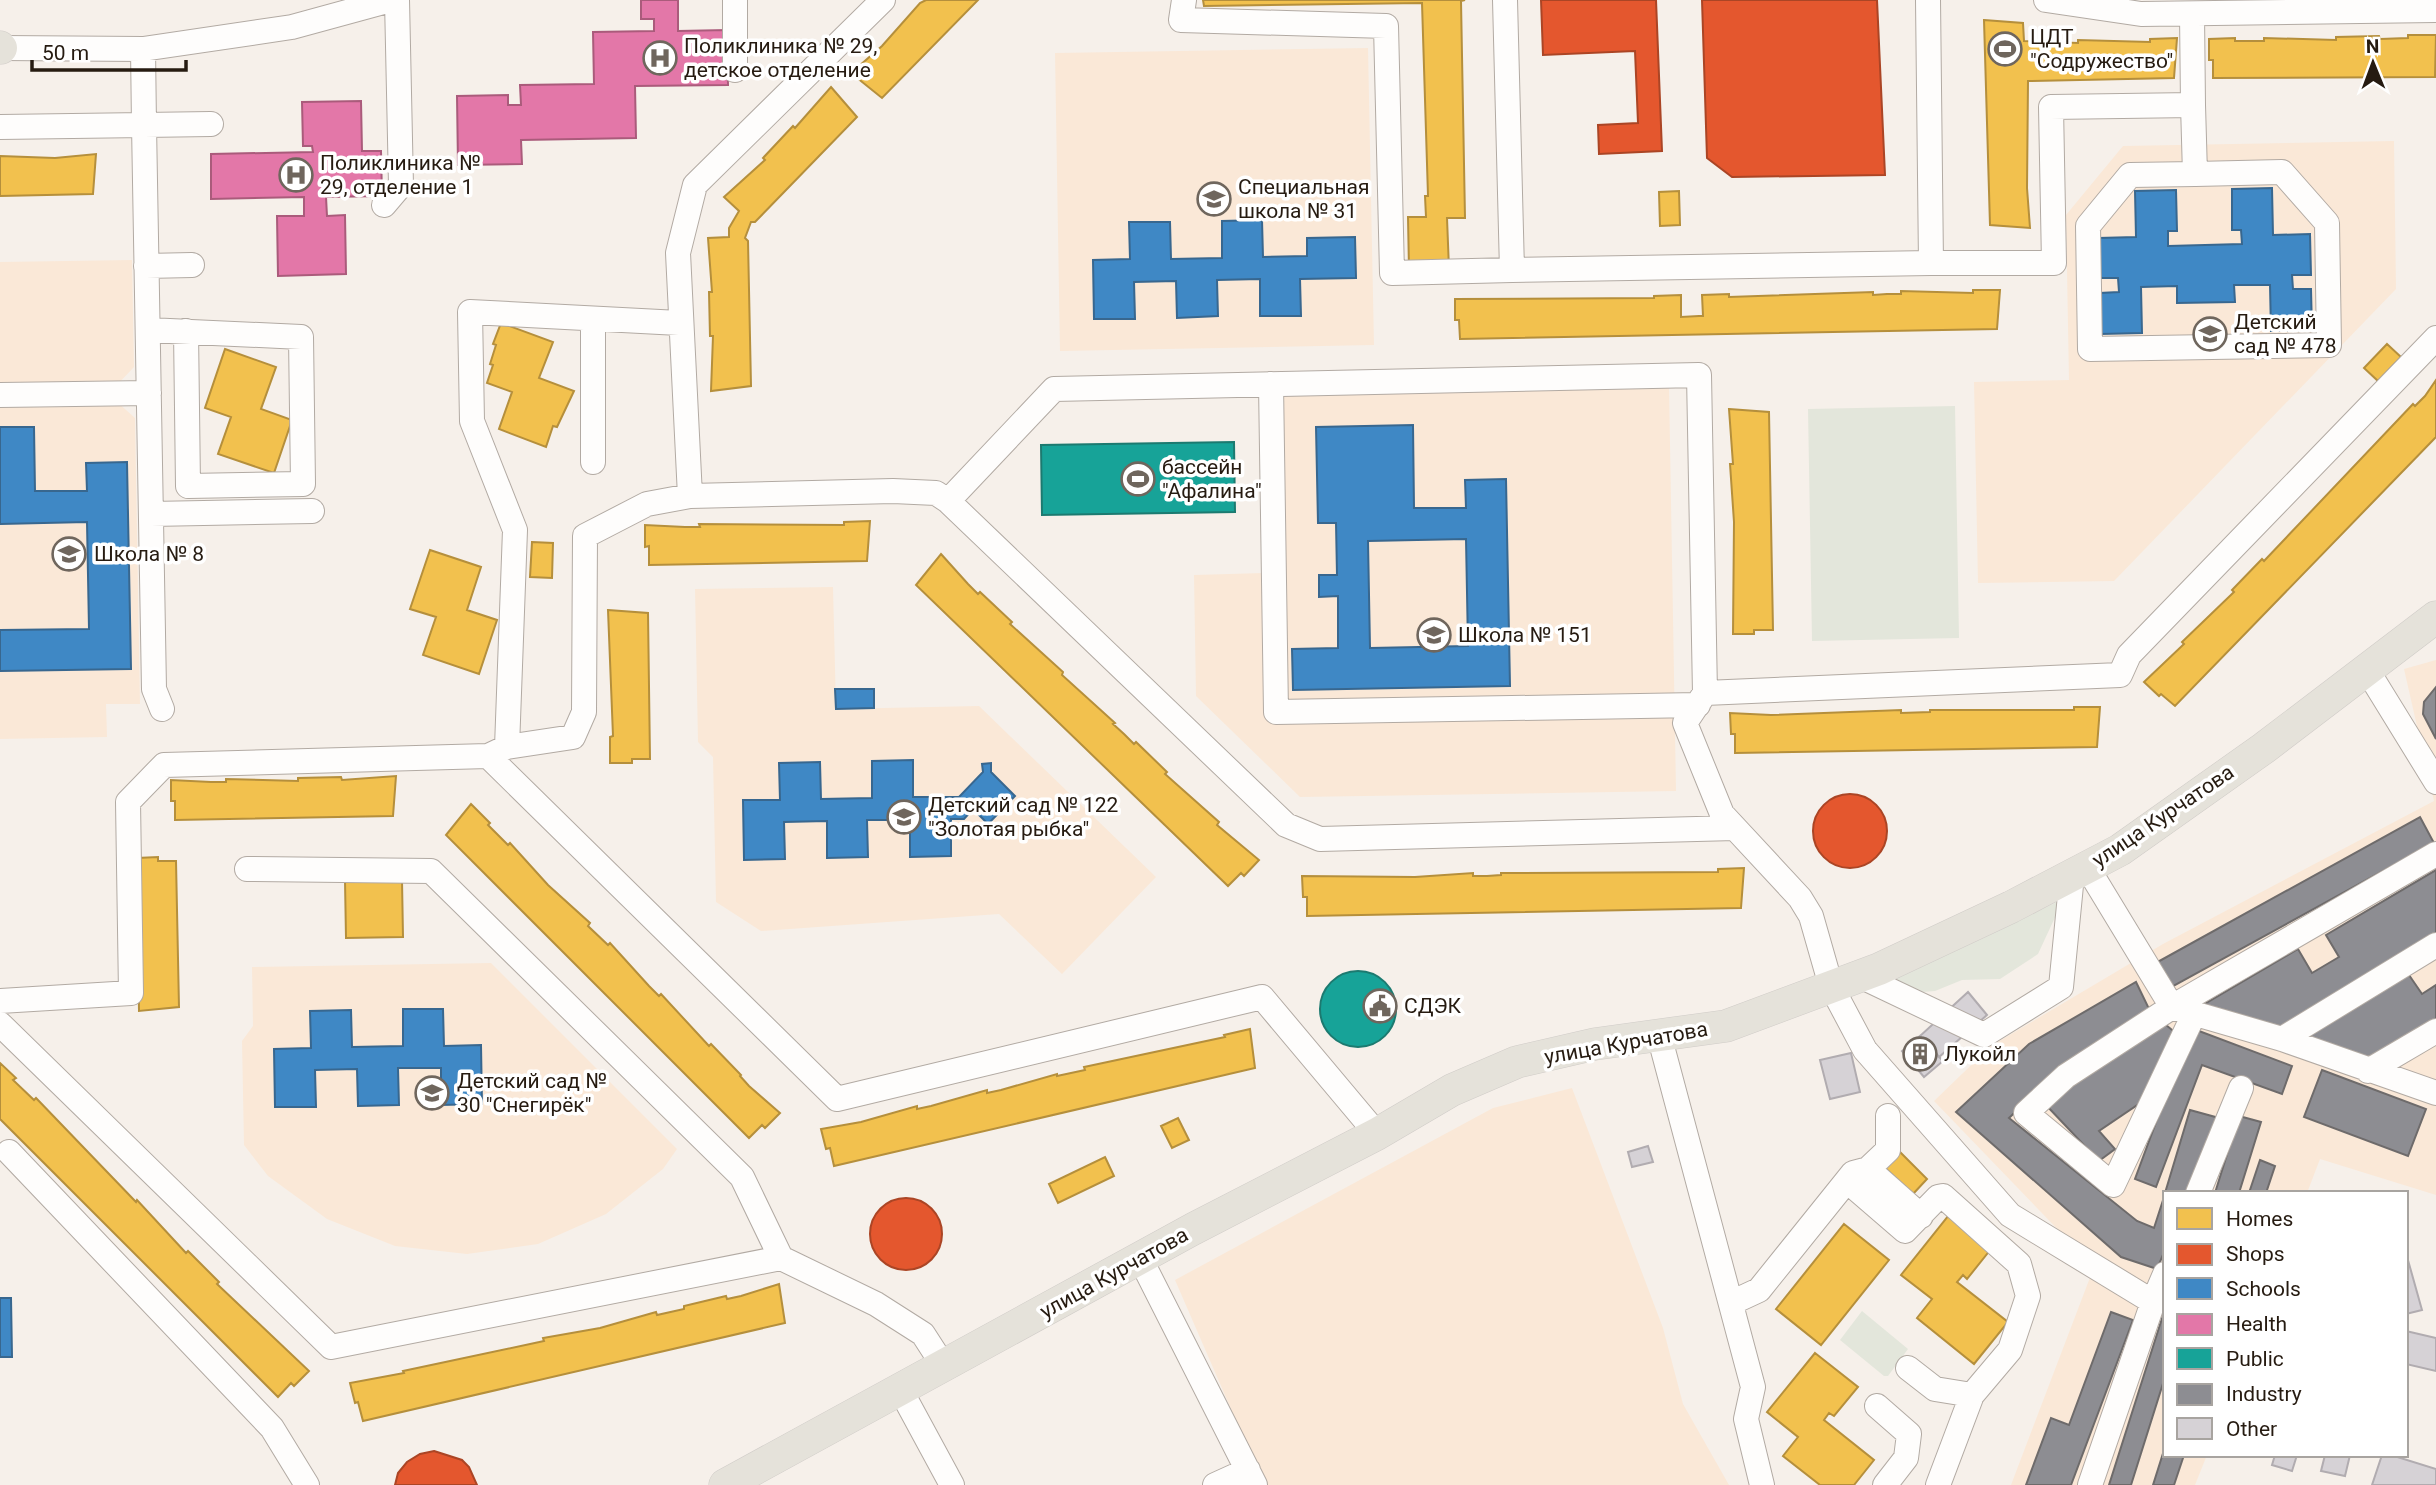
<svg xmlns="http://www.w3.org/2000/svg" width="2436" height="1485" font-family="Roboto,sans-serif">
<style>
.built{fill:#fae8d7}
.green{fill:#e3e6db}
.homes{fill:#f2c14e;stroke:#b58f3c;stroke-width:2}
.shops{fill:#e4572e;stroke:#ab4525;stroke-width:2}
.schools{fill:#3f88c5;stroke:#38678f;stroke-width:2;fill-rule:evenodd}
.health{fill:#e377a8;stroke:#aa5b7b;stroke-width:2}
.public{fill:#17a398;stroke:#1c7a70;stroke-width:2}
.industry{fill:#8d8d92;stroke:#6e6b6b;stroke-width:2}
.building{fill:#d6d2d6;stroke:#b1acb0;stroke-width:2}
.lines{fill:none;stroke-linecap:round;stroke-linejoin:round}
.minor-casing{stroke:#b2aaa3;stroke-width:26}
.major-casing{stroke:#d0ccc8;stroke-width:33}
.minor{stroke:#fefdfc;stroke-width:24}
.major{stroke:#e5e2da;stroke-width:32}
.labels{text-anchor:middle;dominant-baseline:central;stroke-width:7;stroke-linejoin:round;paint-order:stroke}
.poi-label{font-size:21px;fill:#261b11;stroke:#fff;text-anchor:start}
.street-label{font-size:21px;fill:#261b11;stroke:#fff}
</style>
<rect width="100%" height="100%" fill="#f6f0ea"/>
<!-- built -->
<path class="built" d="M1368,48L1374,345L1060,351L1055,53Z
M2394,141L2396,289L2114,581L1978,583L1974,382L2069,380L2066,215L2123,146Z
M132,260L134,367L116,386V401L135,418L140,704H106L107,737L0,739V262Z
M1669,386L1676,791L1300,797L1196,696L1194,575L1264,573L1260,393Z
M833,587L836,709L979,706L1156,877L1062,974L999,914L761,931L716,902L713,757L698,742L695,589Z
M2436,660V1195L2320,1159L2307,1193H2165V1455H2207L2195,1485H2011L2094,1267L1934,1101L1991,1046L2163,944L2434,801L2404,669Z
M491,963L677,1149L663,1169L606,1214L538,1244L467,1254L395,1246L327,1219L268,1176L244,1145L242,1041L253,1026L252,967Z
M1572,1088L1663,1328L1683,1404L1729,1485H1264L1175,1280L1493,1108Z"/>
<!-- green -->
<path class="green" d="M1955,406L1959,638L1812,641L1808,409Z
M2057,902V913L2038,954L2000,979L1962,980L1935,991L1911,993L1895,979Z
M1862,1311L1908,1349L1888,1376H1884L1840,1340Z"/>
<!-- homes -->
<path class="homes" d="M926,0H978L882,98L851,73L882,46L920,3Z
M1203,0H1465L1461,1L1465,218H1447L1449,269L1409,270L1408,217H1426L1425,196H1428L1422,3L1204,6Z
M1984,20L2023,23L2024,41L2078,43V40L2150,42V39L2177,38L2174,78L2028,81L2027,188L2030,228L1990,225Z
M2408,35H2436L2435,77L2213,78V60H2209V39L2235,38V41H2264V38L2336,40V37L2379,36L2380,39L2408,38Z
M831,87L857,117L755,222H751L745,238L748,241L751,386L711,391L713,336H710L709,292H712L708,238L729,237V228L739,211L724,197L765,160L763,158L793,126L795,128Z
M96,154L93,194L0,196V156L55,158Z
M1679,191L1680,225L1660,226L1659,192Z
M1973,290H2000L1997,329L1460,339L1459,320H1455V299L1654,298V296L1681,295V317L1699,316H1703L1702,295L1729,294V297L1873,292V295L1887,294H1901V291L1973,293Z
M501,323L553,342L539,378L574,391L557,427L553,426L546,447L499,429L512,392L487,383L493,365L490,364L496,345L493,344Z
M2387,344L2401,357L2378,381L2364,368Z
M225,349L276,367L261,409L292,420L274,473L218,454L231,417L205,408Z
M2436,380V437L2175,706L2161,694L2159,696L2144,682L2184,644L2182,642L2234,592L2232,590L2262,559L2264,561L2413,404L2415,406L2425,396Z
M1729,409L1769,412L1773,630H1754V634H1733L1734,522L1730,464H1733Z
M870,521L867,561L649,565V546L645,547V525L685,527H700L699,524L844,525V522Z
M532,542L553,543L552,578L530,577Z
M430,550L481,567L467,610L497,620L479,674L423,655L436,617L410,609Z
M941,554L968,584L978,594L980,592L1012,622L1010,624L1063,672L1062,675L1115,723L1113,724L1124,734L1134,744L1136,742L1167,772L1165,774L1219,822L1217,825L1259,860L1244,876L1241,873L1228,886L916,585Z
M608,610L648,613L650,759H632V763H610V737L613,736Z
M2074,707H2100L2097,747L1735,753V734H1731L1730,713L1771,715L1901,710V713L1930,712V710H2074Z
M396,776L393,816L175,820V801H171V780L211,782H226V779L298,781V778L341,777L342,780Z
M471,804L490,823L488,825L508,845L510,843L548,885L590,923L588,926L608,945L610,943L649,986L659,996L661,994L709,1046L711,1044L741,1075L740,1076L749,1086L780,1113L765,1128L762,1125L749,1138L446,835Z
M158,857V861H176L179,1007L139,1011L137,858Z
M1744,868L1741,908L1307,916V897H1303L1302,876L1415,877L1473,873V876H1487L1501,875V873L1718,872V869Z
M402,880L403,937L346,938L345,881Z
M1250,1029L1255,1068L834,1166L830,1148L826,1149L821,1129L861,1122L917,1106V1109L931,1106L987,1090V1093L1001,1090L1057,1074V1076L1085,1070L1084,1067L1225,1037L1224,1035Z
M0,1063L16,1078L13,1080L34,1100L36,1098L136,1202L137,1200L186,1253L188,1251L219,1282L217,1284L309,1371L294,1386L291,1383L278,1397L0,1119Z
M1178,1118L1189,1140L1172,1148L1161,1126Z
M1900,1152L1927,1179L1913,1194L1885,1168Z
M1105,1157L1114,1176L1058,1203L1049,1184Z
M1949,1215L1991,1249L1967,1279L1963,1275L1957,1282L2008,1322L1974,1364L1917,1318L1932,1299L1901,1275Z
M1844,1224L1889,1260L1821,1345L1776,1309Z
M779,1284L785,1323L363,1421L358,1402L355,1403L350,1383L404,1373L403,1371L544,1341L543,1338L600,1328L656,1312L657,1315L684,1309V1306L726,1296L727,1299L741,1296Z
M1815,1353L1858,1387L1834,1416L1829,1413L1824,1420L1874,1460L1854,1485H1820L1783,1456L1798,1437L1767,1412Z"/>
<!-- shops -->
<path class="shops" d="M1541,0H1656L1662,151L1599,154L1598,125L1638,123L1635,51L1543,55Z
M1702,0H1877L1885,175L1732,177L1707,158Z
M1813 831a37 37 0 1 1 74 0a37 37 0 1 1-74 0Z
M870 1234a36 36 0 1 1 72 0a36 36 0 1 1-72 0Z
M434,1451L462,1460L469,1467L477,1485H395L398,1473L407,1462L420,1454Z"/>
<!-- schools -->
<path class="schools" d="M2272,188L2273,235L2310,234L2311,275H2292L2293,289H2311L2312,330L2271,331L2270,285H2234L2235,302L2177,303V286L2141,287L2142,333L2101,334L2100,293L2119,292L2118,278H2100L2099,238L2136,237L2135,191L2176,190L2177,231H2168V246L2242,244L2241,230H2232V189Z
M1262,220L1263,257L1307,256V238L1355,237L1356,278L1300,279L1301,316H1260V279L1217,280L1218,316L1177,318L1176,281L1134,282L1135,319H1094L1093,260L1130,259L1129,222H1170L1171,259L1222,258V221Z
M1413,425L1414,508H1466L1465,480L1506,479L1510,686L1293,690L1292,649L1338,648V596L1319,597V575H1337L1336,523H1318L1316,427ZM1466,539L1468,646L1370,648L1368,541Z
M0,427H34L35,491H87L86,463L127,462L131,669L0,671V630L89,629L87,522L0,524Z
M835,689H874V708L836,709Z
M913,760V797H959L983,772L982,764L991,763V772L1015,796L988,824L973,809L964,819H951V856L910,857V820H867L868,857L827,858V821L784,822L785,859L744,860L743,800H780L779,763L820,762L821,799L872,798V761Z
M403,1009H443L444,1046L481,1045L482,1104L441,1105V1068H398L399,1105L358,1106L357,1069L315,1070L316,1107H275L274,1049L311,1048L310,1011L351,1010L352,1047L403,1046Z
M0,1298H11L12,1357H0Z"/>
<!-- health -->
<path class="health" d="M641,0H678V31L727,30L728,85L635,86L636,138L521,140L522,164L458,165L457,96L508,95V105H521L520,85L594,84L593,32L654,31V19H641Z
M361,101L362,151H381L382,196L326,197L327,216L345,215L346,274L278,276L277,216H304V197L211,199V154L313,152L312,146H303L302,102Z"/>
<!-- public -->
<path class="public" d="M1234,442L1235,512L1042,515L1041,445Z
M1320 1009a38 38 0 1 1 76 0a38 38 0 1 1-76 0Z"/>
<!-- industry -->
<path class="industry" d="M2436,687V739L2423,714L2424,702Z
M2420,817L2434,843L2168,989L2154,964Z
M2436,870V936L2274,1031L2203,1005L2298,949L2312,973L2339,957L2326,935Z
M2409,975L2422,994L2436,985V1019L2362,1062L2300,1036Z
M2136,982L2152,1015L2059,1070L2009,1118L2137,1221L2154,1228L2165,1194V1250L2157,1269L2121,1257L1956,1112L2029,1044Z
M2166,1025L2177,1034L2149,1097L2099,1131L2115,1149L2099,1161L2046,1105L2082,1077Z
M2191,1028L2292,1066L2282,1094L2202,1065L2156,1187L2135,1179Z
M2322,1070L2426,1109L2408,1156L2304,1117Z
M2190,1110L2219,1118L2188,1193H2165Z
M2239,1116L2261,1122L2239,1193H2215Z
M2260,1160L2275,1166L2266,1193H2249Z
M2165,1309V1377L2131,1485H2109Z
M2111,1312L2133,1320L2071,1485H2026L2051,1418L2069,1425Z
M2165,1447V1455H2184L2174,1485H2153Z"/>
<!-- building -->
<path class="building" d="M1968,992L1987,1015L1939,1057L1920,1036Z
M1920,1036L1943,1061L1924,1077L1902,1051Z
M1851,1053L1860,1092L1830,1099L1820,1060Z
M1648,1146L1653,1162L1632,1167L1628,1152Z
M2406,1253L2422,1310L2406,1314Z
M2406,1331L2436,1338V1371L2406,1364Z
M2275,1455H2297L2292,1471L2272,1465Z
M2325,1455H2350L2345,1476L2321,1471Z
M2382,1455H2391L2436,1469V1485H2372Z"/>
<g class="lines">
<defs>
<path id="minor" d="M1184,0L1181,20L1386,26L1392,273L1512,270
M1505,0L1512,270L1931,263L1928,0
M2046,0L2141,14L2436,10
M1,48L143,49L292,27L391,0
M735,70V0
M2193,105L2195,174L2130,175L2088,226L2090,349L2329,345L2327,223L2282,172L2195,174
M0,127L144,125L143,49
M384,205L401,185L397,0
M1931,263H2054L2051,107L2193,105L2192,14
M146,266L192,265
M593,319V462
M148,330L301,337L303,484L188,486L186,331
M1271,384L1276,712L1698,705
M0,395L149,393
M690,496L678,253L695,185L883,0
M948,501L1286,825L1320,839L1735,828
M151,514L312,511
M2367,670L2436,782
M162,709L154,689L144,125L211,124
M507,747L515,530L472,421L470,312L679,323
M488,756L837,1099L1262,997L1377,1134
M2436,854L2172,1007L2282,1039L2436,1093
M2087,867L2172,1007L2066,1076L2026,1113L2113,1185L2194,1014
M247,869L431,871L742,1177L781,1258L876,1304L923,1334L943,1365
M1860,976L1984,1035L2061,987L2072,875
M0,1001L131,993L128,802L164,765L488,756L507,747L573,737L584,712L585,536L647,504L690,496L893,491L936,493L948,501L1054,389L1699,375L1705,693
M0,1024L331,1347L781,1258
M1659,1035L1753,1387L1746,1419L1762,1485
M2282,1039L2436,945
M2368,1071L2436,1031
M9,1152L272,1428L307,1485
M1868,1169L1921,1216
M1847,1181L1905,1231L1938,1197L1943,1196L2019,1264L2028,1296L2010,1350L1972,1395L1938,1485
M2198,1193L2241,1088
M1141,1260L1255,1485
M2153,1302L2165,1274
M1731,1303L1759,1290L1853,1173L1868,1169L1888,1150V1116
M1908,1368L1935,1389L1972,1395
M900,1389L952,1485
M1877,1406L1909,1434L1906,1458L1885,1485
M1215,1485L1248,1470
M2090,1485L2153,1302L2010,1215L1865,1050L1831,986L1811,916L1800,898L1722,814L1685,723L1705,693L2120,675L2129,655L2436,338"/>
<path id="major" d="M0,47L1,48
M725,1485L1193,1229L1377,1134L1452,1090L1517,1062L1595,1044L1726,1026L1879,969L2011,907L2120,850L2264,748L2436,617"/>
</defs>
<!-- minor casing -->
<use href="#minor" class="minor-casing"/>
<!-- major casing -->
<use href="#major" class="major-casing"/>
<!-- minor -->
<use href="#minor" class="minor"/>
<!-- major -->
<use href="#major" class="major"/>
</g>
<!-- icons -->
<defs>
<symbol id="stadium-ring" viewBox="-11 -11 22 22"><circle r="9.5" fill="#fff" stroke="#6f665d" stroke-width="1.5"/><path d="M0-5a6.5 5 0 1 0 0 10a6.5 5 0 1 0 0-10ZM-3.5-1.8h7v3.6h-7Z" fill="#6f665d"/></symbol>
<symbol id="hospital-ring" viewBox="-11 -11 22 22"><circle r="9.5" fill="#fff" stroke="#6f665d" stroke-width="1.5"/><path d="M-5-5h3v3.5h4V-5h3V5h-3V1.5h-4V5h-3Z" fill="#6f665d"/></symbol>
<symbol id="school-ring" viewBox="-11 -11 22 22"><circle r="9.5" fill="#fff" stroke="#6f665d" stroke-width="1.5"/><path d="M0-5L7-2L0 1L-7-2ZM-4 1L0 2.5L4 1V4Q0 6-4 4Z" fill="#6f665d"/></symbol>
<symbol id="civic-ring" viewBox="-11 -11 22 22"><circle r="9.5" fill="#fff" stroke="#6f665d" stroke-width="1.5"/><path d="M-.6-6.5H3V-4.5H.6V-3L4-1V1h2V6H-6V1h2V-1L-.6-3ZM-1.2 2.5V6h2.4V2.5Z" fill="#6f665d"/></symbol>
<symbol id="building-ring" viewBox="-11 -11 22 22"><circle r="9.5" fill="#fff" stroke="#6f665d" stroke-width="1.5"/><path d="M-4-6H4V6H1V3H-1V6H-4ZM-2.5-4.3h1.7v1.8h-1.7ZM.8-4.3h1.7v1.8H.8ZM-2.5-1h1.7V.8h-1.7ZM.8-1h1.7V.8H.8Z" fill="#6f665d"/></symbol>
</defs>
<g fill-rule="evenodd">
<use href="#stadium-ring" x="1986" y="30" width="38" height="38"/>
<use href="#hospital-ring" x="641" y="39" width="38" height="38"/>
<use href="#hospital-ring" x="277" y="156" width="38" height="38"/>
<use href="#school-ring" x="1195" y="180" width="38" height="38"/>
<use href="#school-ring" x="2191" y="315" width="38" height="38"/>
<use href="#stadium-ring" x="1119" y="460" width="38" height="38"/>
<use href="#school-ring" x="50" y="535" width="38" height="38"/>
<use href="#school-ring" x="1415" y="616" width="38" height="38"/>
<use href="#school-ring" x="885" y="798" width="38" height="38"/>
<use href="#civic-ring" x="1361" y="987" width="38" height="38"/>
<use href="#building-ring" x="1901" y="1035" width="38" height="38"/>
<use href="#school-ring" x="413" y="1074" width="38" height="38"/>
</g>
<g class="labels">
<!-- poi labels -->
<g class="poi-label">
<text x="2030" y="37">ЦДТ<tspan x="2030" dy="24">"Содружество"</tspan></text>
<text x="684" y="46">Поликлиника № 29,<tspan x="684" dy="24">детское отделение</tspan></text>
<text x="320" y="163">Поликлиника №<tspan x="320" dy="24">29, отделение 1</tspan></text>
<text x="1238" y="187">Специальная<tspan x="1238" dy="24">школа № 31</tspan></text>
<text x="2234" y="322">Детский<tspan x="2234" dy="24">сад № 478</tspan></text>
<text x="1162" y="467">бассейн<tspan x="1162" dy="24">"Афалина"</tspan></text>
<text x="94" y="554">Школа № 8</text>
<text x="1458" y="635">Школа № 151</text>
<text x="928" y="805">Детский сад № 122<tspan x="928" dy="24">"Золотая рыбка"</tspan></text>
<text x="1404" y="1006">СДЭК</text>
<text x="1944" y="1054">Лукойл</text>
<text x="457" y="1081">Детский сад №<tspan x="457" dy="24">30 "Снегирёк"</tspan></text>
</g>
<!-- street labels -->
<g class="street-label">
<text transform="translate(2163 816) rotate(-34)">улица Курчатова</text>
<text transform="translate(1626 1043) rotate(-10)">улица Курчатова</text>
<text transform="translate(1114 1273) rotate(-29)">улица Курчатова</text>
</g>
</g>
<!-- legend -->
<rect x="2163" y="1191" width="245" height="266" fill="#ffffff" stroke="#a8a4a0" stroke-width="2"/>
<rect x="2177" y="1208" width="35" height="21" fill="#f2c14e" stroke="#a8a4a0" stroke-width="2"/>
<text x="2226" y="1226" font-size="21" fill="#261b11">Homes</text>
<rect x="2177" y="1244" width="35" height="21" fill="#e4572e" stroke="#a8a4a0" stroke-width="2"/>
<text x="2226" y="1261" font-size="21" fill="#261b11">Shops</text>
<rect x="2177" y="1278" width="35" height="21" fill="#3f88c5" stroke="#a8a4a0" stroke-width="2"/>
<text x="2226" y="1296" font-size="21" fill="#261b11">Schools</text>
<rect x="2177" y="1314" width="35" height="21" fill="#e377a8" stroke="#a8a4a0" stroke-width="2"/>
<text x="2226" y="1331" font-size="21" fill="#261b11">Health</text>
<rect x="2177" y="1348" width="35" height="21" fill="#17a398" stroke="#a8a4a0" stroke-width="2"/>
<text x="2226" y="1366" font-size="21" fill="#261b11">Public</text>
<rect x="2177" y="1384" width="35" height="21" fill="#8d8d92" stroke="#a8a4a0" stroke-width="2"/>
<text x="2226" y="1401" font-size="21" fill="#261b11">Industry</text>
<rect x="2177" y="1418" width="35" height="21" fill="#d6d2d6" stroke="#a8a4a0" stroke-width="2"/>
<text x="2226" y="1436" font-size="21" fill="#261b11">Other</text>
<!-- north arrow -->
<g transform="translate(2373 63) rotate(359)" stroke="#ffffff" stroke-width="5" paint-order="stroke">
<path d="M0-5L12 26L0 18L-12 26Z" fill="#261b11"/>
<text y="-10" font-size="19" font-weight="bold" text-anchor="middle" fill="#261b11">N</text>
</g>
<!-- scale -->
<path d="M32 60v10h154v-10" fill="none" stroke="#261b11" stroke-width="3.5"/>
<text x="42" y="60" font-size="21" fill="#261b11" stroke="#ffffff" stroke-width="5" paint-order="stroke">50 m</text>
</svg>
